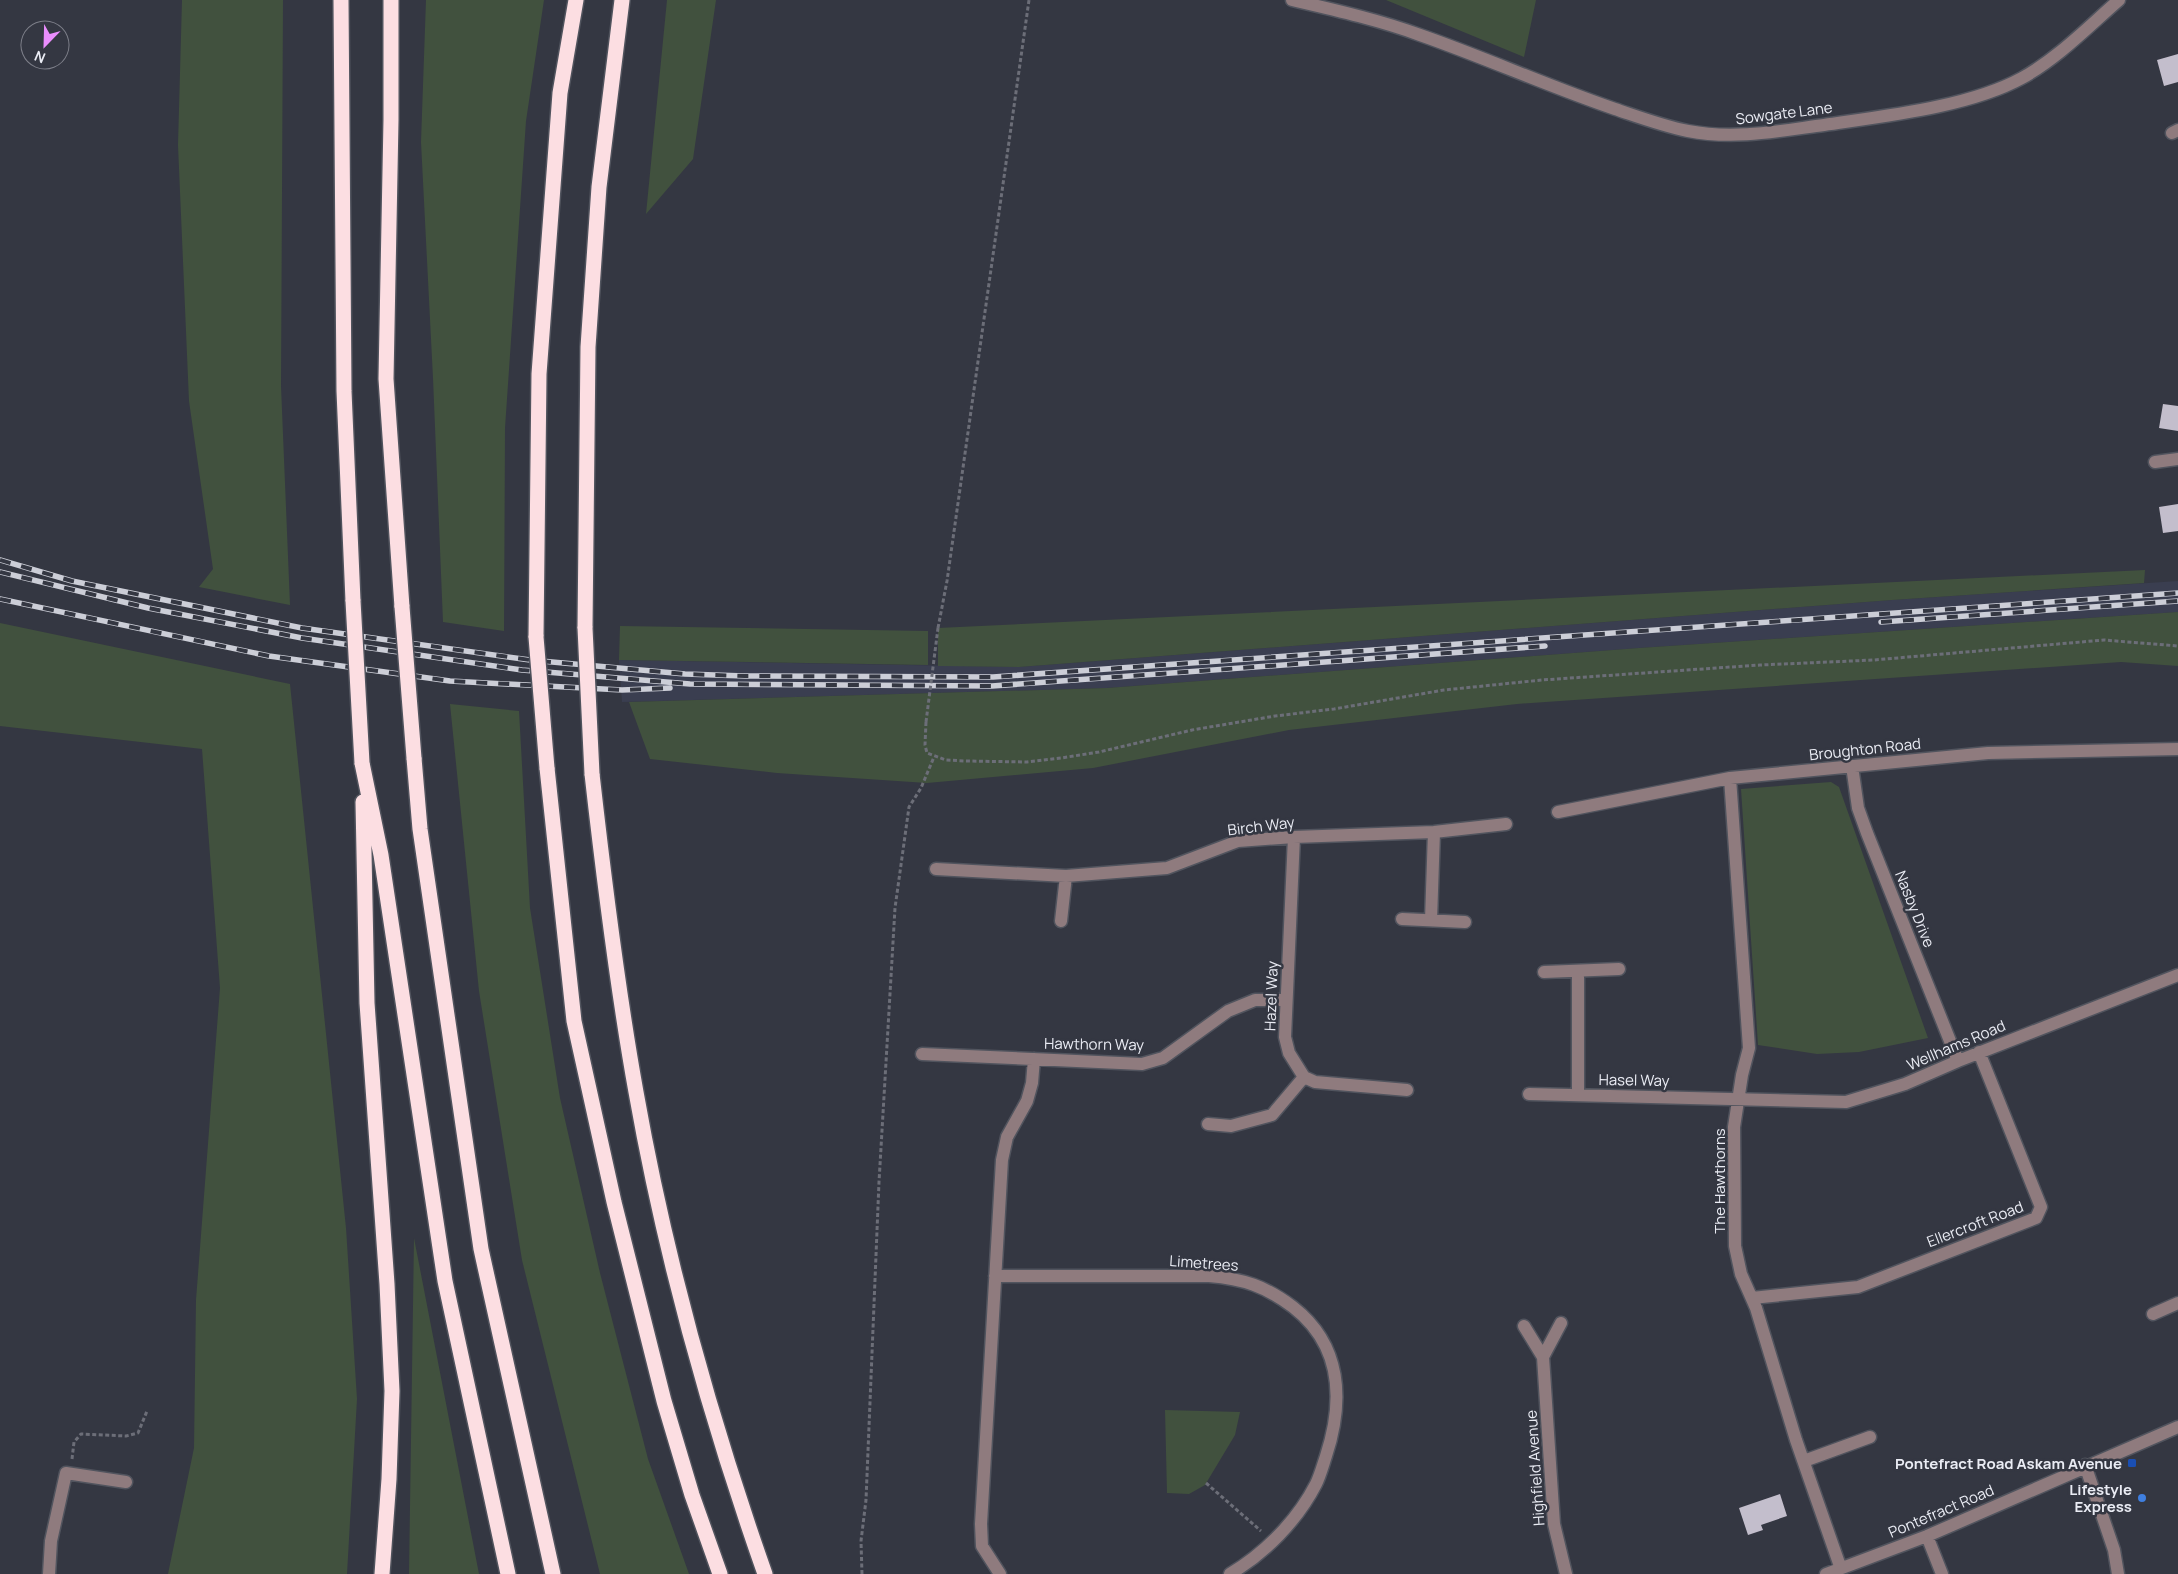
<svg xmlns="http://www.w3.org/2000/svg" width="2178" height="1574" font-family="Manrope,sans-serif">
<style>
.built{fill:#3a3e50}
.green{fill:#41513e}
.building{fill:#c3becc}
.lines{fill:none;stroke-linecap:round;stroke-linejoin:round}
.minor-casing{stroke:#51545e;stroke-width:15}
.highway-casing{stroke:#51545e;stroke-width:18}
.path{stroke:#6c6e78;stroke-width:3;stroke-dasharray:4 2.5;stroke-linecap:butt}
.minor{stroke:#8f7b7e;stroke-width:12}
.highway{stroke:#fcdee2;stroke-width:15}
.rail-casing{stroke:#ccced7;stroke-width:5.5}
.rail{stroke:#343742;stroke-width:4;stroke-dasharray:11;stroke-linecap:butt}
.highway-bridge-casing{stroke:#51545e;stroke-width:18;stroke-linecap:butt}
.path-bridge{stroke:#6c6e78;stroke-width:3;stroke-dasharray:4 2.5;stroke-linecap:butt}
.highway-bridge{stroke:#fcdee2;stroke-width:15}
.transit-dot{fill:#1a4fb4;stroke:#343742;stroke-width:2}
.shop-dot{fill:#3f7fe0;stroke:#343742;stroke-width:2}
.labels{text-anchor:middle;dominant-baseline:central;stroke-width:5;stroke-linejoin:round;paint-order:stroke}
.street-label{font-size:15px;fill:#eaecf4;stroke:#343742}
.poi-label{font-size:15px;font-weight:bold;fill:#eaecf4;stroke:#343742;text-anchor:end}
</style>
<rect width="100%" height="100%" fill="#343742"/>
<!-- built -->
<path class="built" d="M2178,581V612L1639,648L1107,688L622,702L619,660L1019,667L1892,600Z"/>
<!-- green -->
<path class="green" d="M182,0H283L281,386L290,605L199,587L213,569L189,401L178,145Z
M426,0H544L526,121L505,428L504,631L443,622L433,378L421,142Z
M667,0H716L693,159L646,214Z
M1386,0H1536L1524,57Z
M2145,570L2144,583L1892,600L1019,667L938,666V628Z
M2178,612V666L2121,662L1517,704L1289,730L1093,768L927,783L777,773L650,759L629,702L1107,688L1639,648Z
M0,623L290,684L346,1228L357,1399L347,1574H168L194,1448L196,1300L220,988L202,749L0,726Z
M620,626L928,631V665L619,660Z
M450,704L519,711L530,908L560,1098L600,1273L648,1459L689,1574H600L522,1260L479,991Z
M1831,782L1839,787L1928,1038L1859,1052L1817,1054L1758,1045L1741,789Z
M414,1238L479,1574H409Z
M1165,1410L1240,1412L1235,1435L1205,1485L1189,1494L1167,1493Z"/>
<!-- building -->
<path class="building" d="M2178,54V82L2164,86L2157,60Z
M2163,404L2178,406V431L2159,428Z
M2178,504V531L2163,533L2159,507Z
M1780,1494L1787,1516L1761,1525L1763,1530L1748,1535L1739,1508Z"/>
<g class="lines">
<defs>
<path id="minor" d="M1292,0C1335,10 1379,20 1420,35C1486,58 1550,87 1615,109C1639,117 1663,126 1688,131C1734,140 1779,131 1824,125C1885,116 1969,107 2022,78C2058,58 2088,27 2119,0
M2172,133L2178,130
M2155,462L2178,459
M1852,766L1858,808L1867,833L1958,1061
M1730,778L1749,1048L1742,1075L1734,1127L1735,1246L1741,1274L1756,1308L1796,1440L1841,1569
M1558,812L1730,778L1988,753L2178,749
M1294,837L1285,1037L1289,1053L1304,1077L1315,1082L1407,1090
M936,869L1066,876L1167,868L1238,841L1294,837L1434,832L1506,824
M1402,919L1465,922
M1431,920L1434,832
M1061,921L1066,876
M1544,972L1619,969
M922,1054L1142,1064L1163,1058L1228,1011L1255,1000H1285
M1529,1094L1846,1102L1905,1084L1958,1061L2178,975
M1578,1095V971
M1208,1124L1231,1126L1272,1115L1304,1077
M995,1276H1209C1244,1279 1265,1286 1293,1307C1342,1345 1344,1401 1326,1456C1323,1465 1320,1476 1316,1484C1297,1521 1265,1553 1230,1574
M1752,1298L1858,1287L2036,1218L2041,1207L1979,1052
M2153,1314L2178,1303
M1524,1326L1543,1357L1554,1524L1566,1574
M1543,1357L1561,1323
M1804,1461L1870,1437
M2085,1465L2114,1550L2118,1574
M1927,1536L1942,1574
M49,1574L51,1541L66,1473L126,1482
M1000,1574L982,1546L981,1524L1002,1160L1007,1137L1027,1101L1032,1083L1034,1059
M1826,1574L1927,1536L2178,1427"/>
<path id="highway" d="M341,0L344,391L353,601
M391,0V120L386,379L402,607
M585,628L588,347L599,187L622,0
M536,637L539,374L560,93L576,0
M414,758L420,829L481,1249L553,1574
M362,763L381,855L445,1281L508,1574
M547,768L574,1021L614,1202L664,1401L692,1495L720,1574
M592,774C604,880 617,987 636,1092C665,1256 710,1418 765,1574
M363,802L367,1003L387,1284L392,1391L389,1479L382,1574"/>
</defs>
<!-- minor casing -->
<use href="#minor" class="minor-casing"/>
<!-- highway casing -->
<use href="#highway" class="highway-casing"/>
<!-- path -->
<path class="path" d="M938,628L947,581L1029,0
M926,722L925,745L927,753L946,760L965,761L1027,762L1061,758L1099,752L1192,730L1275,716L1334,709L1444,690L1542,680L1760,665L1874,660L2104,640L2178,646
M72,1459L74,1442L81,1434L126,1436L138,1433L147,1411
M1206,1483L1261,1531
M862,1574L861,1541L866,1500L879,1182L895,908L909,807L921,788L934,757"/>
<!-- minor -->
<use href="#minor" class="minor"/>
<!-- highway -->
<use href="#highway" class="highway"/>
<defs>
<path id="rail" d="M0,560L72,581L302,628L530,660L685,674L745,676L993,677L2178,593
M0,572L148,608L302,638L522,670L690,684L992,686L1545,646
M0,599L269,656L450,681L622,690L670,688
M1881,622L2178,601"/>
</defs>
<!-- rail casing -->
<use href="#rail" class="rail-casing"/>
<!-- rail -->
<use href="#rail" class="rail"/>
<defs>
<path id="highway-bridge" d="M353,601L362,763
M402,607L414,758
M585,628L592,774
M536,637L547,768"/>
</defs>
<!-- highway-bridge casing -->
<use href="#highway-bridge" class="highway-bridge-casing"/>
<!-- path-bridge -->
<path class="path-bridge" d="M926,722L938,628"/>
<!-- highway-bridge -->
<use href="#highway-bridge" class="highway-bridge"/>
</g>
<!-- markers -->
<rect class="transit-dot" x="2127" y="1458" width="10" height="10" rx="2.5"/>
<circle class="shop-dot" cx="2142" cy="1498" r="5"/>
<g class="labels">
<!-- street labels -->
<g class="street-label">
<text transform="translate(1784 113) rotate(-7)">Sowgate Lane</text>
<text transform="translate(1865 749) rotate(-6)">Broughton Road</text>
<text transform="translate(1261 826) rotate(-7)">Birch Way</text>
<text transform="translate(1915 909) rotate(68)">Nasby Drive</text>
<text transform="translate(1271 996) rotate(-88)">Hazel Way</text>
<text transform="translate(1094 1044) rotate(1)">Hawthorn Way</text>
<text transform="translate(1956 1045) rotate(-23)">Wellhams Road</text>
<text transform="translate(1634 1080) rotate(1)">Hasel Way</text>
<text transform="translate(1719 1181) rotate(-90)">The Hawthorns</text>
<text transform="translate(1975 1224) rotate(-21)">Ellercroft Road</text>
<text transform="translate(1204 1263) rotate(4)">Limetrees</text>
<text transform="translate(1535 1468) rotate(-94)">Highfield Avenue</text>
<text transform="translate(1941 1511) rotate(-23)">Pontefract Road</text>
</g>
<!-- poi labels -->
<g class="poi-label">
<text x="2122" y="1463">Pontefract Road Askam Avenue</text>
<text x="2132" y="1489">Lifestyle<tspan x="2132" dy="17">Express</tspan></text>
</g>
</g>
<!-- north arrow -->
<g transform="translate(45 45) rotate(203)"><circle r="24" fill="#343742" stroke="#7d7f89"/>
<path d="M0-4L9 19L0 12L-9 19Z" fill="#ea8dfd"/>
<text y="-8" font-size="14" font-weight="bold" text-anchor="middle" fill="#eaecf4">N</text>
</g>
</svg>
